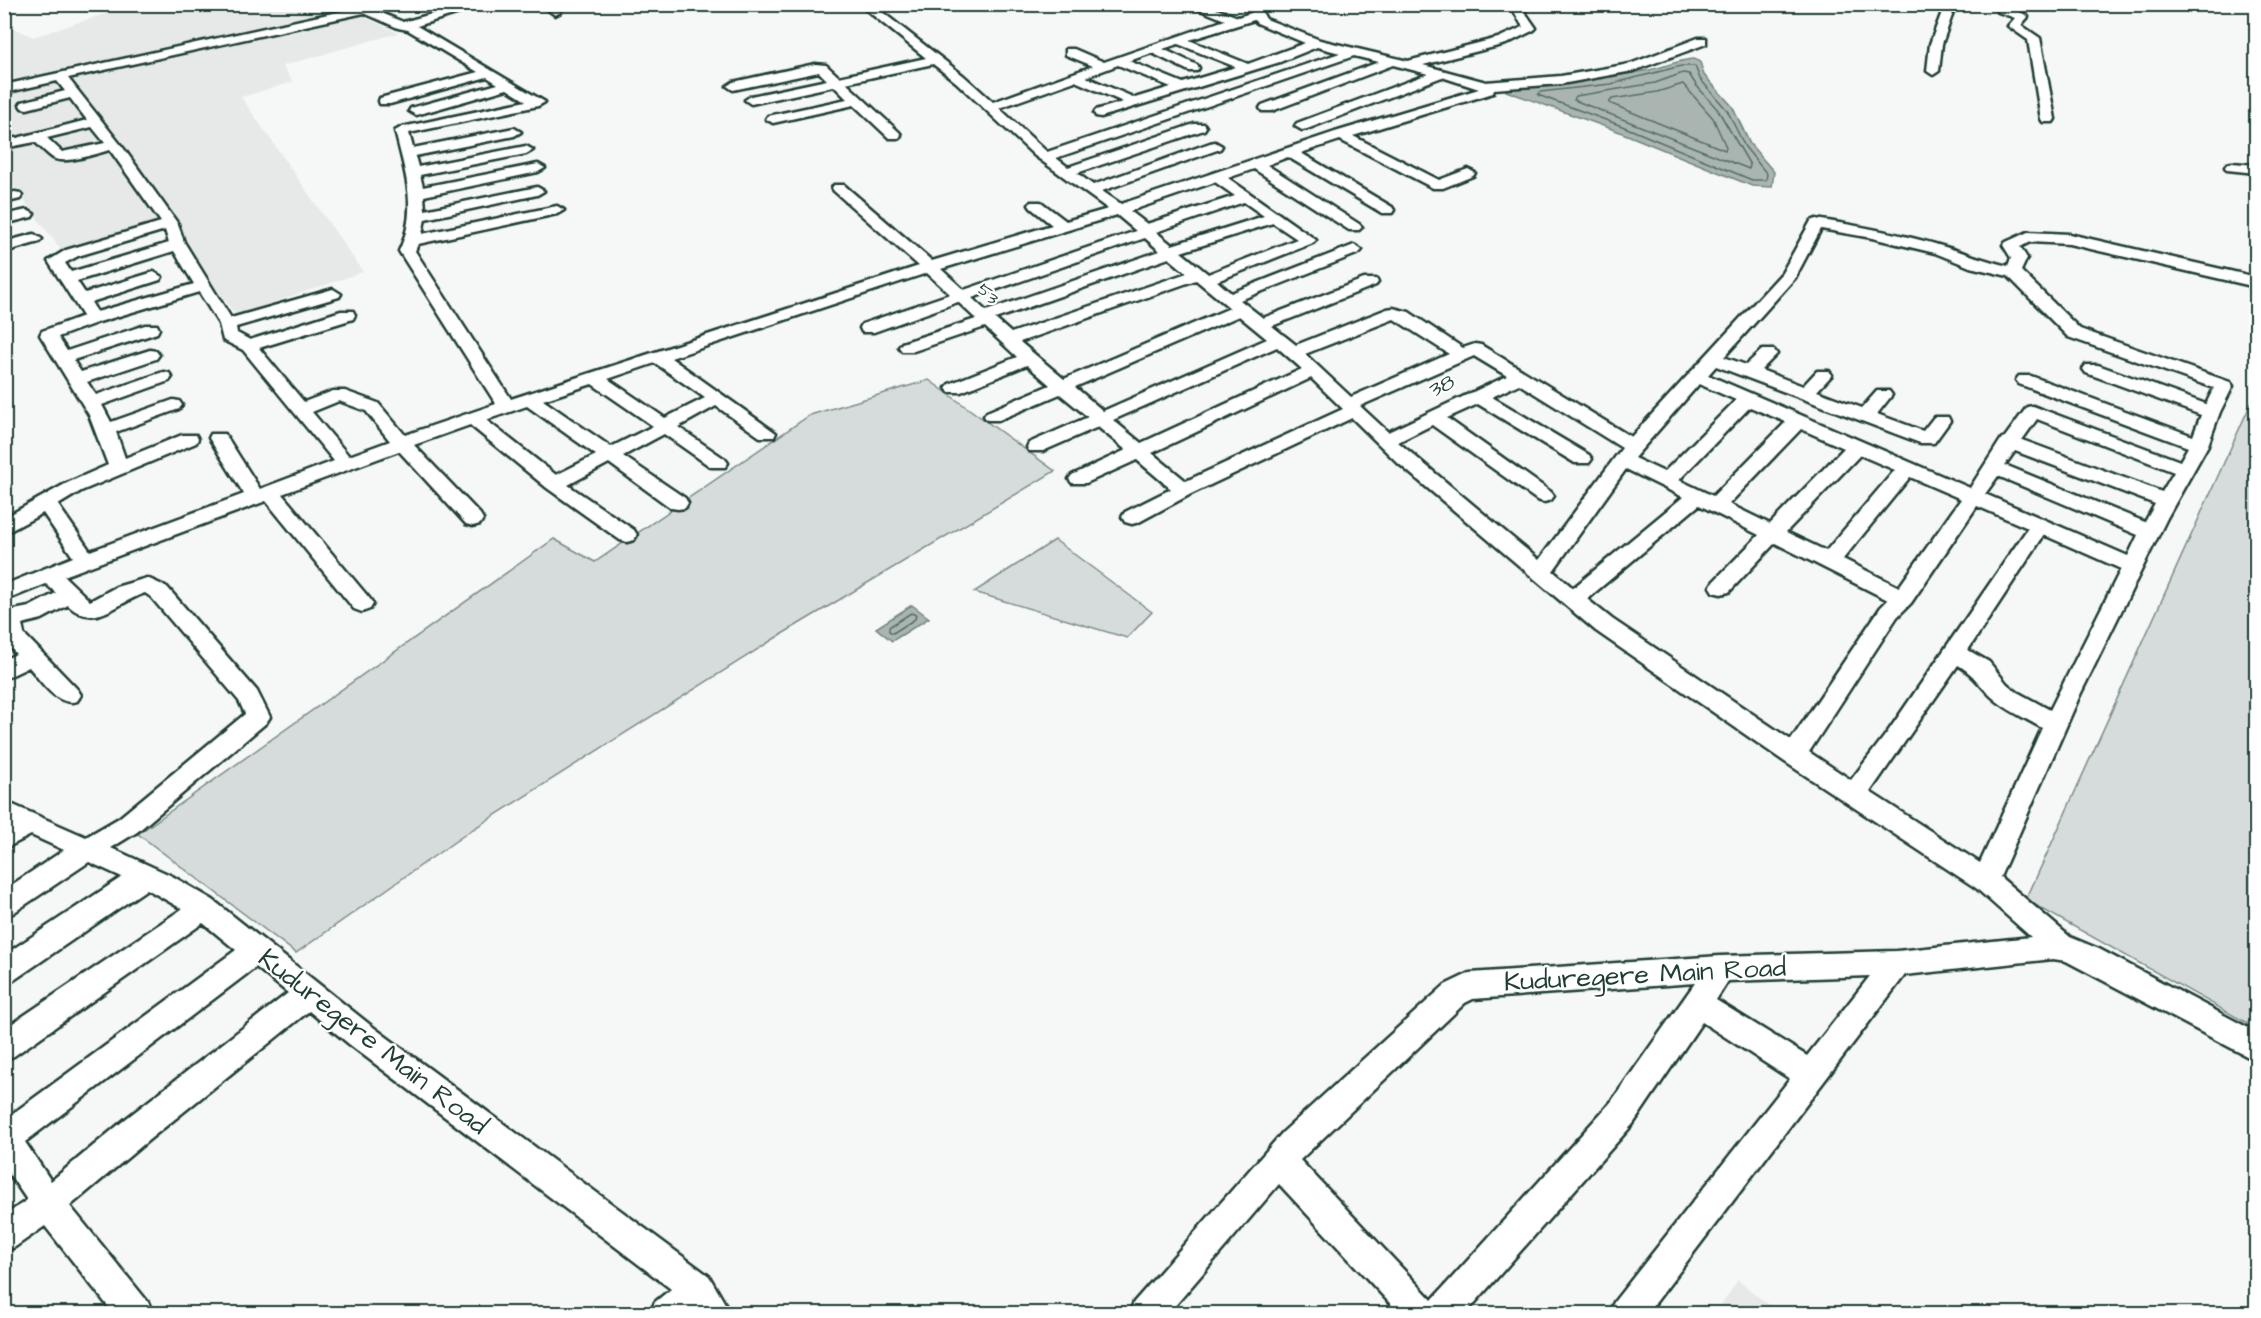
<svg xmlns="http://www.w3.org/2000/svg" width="2261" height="1318" font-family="'Architects Daughter',sans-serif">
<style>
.built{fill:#e6e9e8}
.green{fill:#d6dcdb;stroke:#7a8c88;stroke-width:1.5}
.water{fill:#aab5b1;stroke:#72857f;stroke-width:1.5}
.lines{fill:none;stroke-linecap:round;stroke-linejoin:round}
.shore{stroke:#576d66;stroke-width:1.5}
.minor-casing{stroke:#1f3d34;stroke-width:5}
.minor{fill:#fff;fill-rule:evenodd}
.labels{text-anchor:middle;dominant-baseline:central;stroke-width:4.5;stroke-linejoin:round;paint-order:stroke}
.far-street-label{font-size:18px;fill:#1f3d34;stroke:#fff}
.street-label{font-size:22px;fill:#1f3d34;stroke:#fff}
.near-street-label{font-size:27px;fill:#1f3d34;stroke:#fff}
</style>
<rect width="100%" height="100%" fill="#f6f7f7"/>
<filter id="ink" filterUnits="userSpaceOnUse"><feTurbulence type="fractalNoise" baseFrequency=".0167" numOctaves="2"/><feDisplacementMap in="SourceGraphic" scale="12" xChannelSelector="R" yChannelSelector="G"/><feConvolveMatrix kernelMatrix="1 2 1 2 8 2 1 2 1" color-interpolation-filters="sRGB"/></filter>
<g filter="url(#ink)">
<!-- built -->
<path class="built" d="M338,4L398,33L282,66L293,82L241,97L363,272L236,315L171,229L64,254L5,175V24L33,37L134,5Z
M1738,1280L1778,1313H1716Z"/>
<!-- green -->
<path class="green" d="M929,380L1055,471L777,637L470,831L296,953L138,834L554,539L595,562L810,415Z
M2256,392V1028L2026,900Z
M1055,540L1152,612L1127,638L974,592Z"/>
<!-- water -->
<path class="water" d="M1694,59L1700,62L1704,75L1732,106L1750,144L1774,172L1772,187L1752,186L1620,132L1506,91L1507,88C1555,85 1602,79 1649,70C1665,67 1678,60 1694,59Z
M912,605L929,618L892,641L876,628Z"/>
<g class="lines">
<!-- shore -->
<path class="shore" d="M1681,66H1695L1700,79L1727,110L1745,147L1767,174L1766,180H1752L1622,126L1538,95L1540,92L1611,84Z
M1683,73L1689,74L1696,85L1718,110L1750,165L1749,169L1574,100L1576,96L1655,83Z
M1683,84L1713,118L1726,147L1725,150L1609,103L1612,99L1657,92Z
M911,613L916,615L915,619L893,633L889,631V627Z"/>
<defs>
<path id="minor" d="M468,4H488L417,26L545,102L538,106L409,133L413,148L514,128L521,132L514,136L415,156L418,167L526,146L533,150L526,154L420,175L423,187L538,164L545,168L538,172L424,196L425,210L537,187L544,191L537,195L425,219L422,234L557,206L564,210L557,214L418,244L415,251L511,399L919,266L834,191L832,188L834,185H844L932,261L1052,225L1031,208L1029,205L1031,202H1041L1066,221L1108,209L1035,156L956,82L933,64L846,83L899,132L901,135L899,138H889L854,105L773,123L766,119L768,116L847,99L834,86L751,104L745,100L751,96L827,80L819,72L733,90L727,86L733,82L815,64L826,65L839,77L926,58L859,4H872L964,76L993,102L1093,66L1066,55V49H1074L1104,62L1225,20L1186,4H1203L1238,17L1251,13L1256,4H1267L1262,12L1266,19L1320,40L1408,61L1498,38L1523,27L1515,13L1507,4H1519L1536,28L1534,30L1506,44L1423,65L1486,82L1561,76L1630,64L1698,38H1706V44L1633,71L1561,84L1494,89L1493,93L1353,136L1439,180L1468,169L1475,173L1473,176L1443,188H1433L1340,140L1301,153L1392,207L1394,210L1392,213H1382L1288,157L1267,165L1359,224L1362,227L1359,230H1349L1254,169L1228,178L1316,240L1313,243L1217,281L1231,293L1349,247L1354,245L1362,250L1359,253L1240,300L1263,318L1364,279H1376L1378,282L1376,285L1272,326L1296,345L1387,309L1393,308L1409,312L1463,348L1475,344L1481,345L1631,437L1782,273L1811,221L1816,219C1859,226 1903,234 1945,247C1966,253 1986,261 2008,266L2011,258L2003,245L2006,242L2028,232L2069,234L2256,277V287L2069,244L2030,242L2020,247L2027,258L2021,271L2080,329L2230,382L2233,386L2220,412L2208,445L2167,518L2080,695L2000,877L2070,937L2099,949L2256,1032V1061L2066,961L2053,959L1905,975L1647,1314H1609L1614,1302L1790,1079L1702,1022L1633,1124L1465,1314H1400L1279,1184L1168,1314H1129L1134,1302L1283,1132L1445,985L1470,973L1720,956L1897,951L2031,937L1976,888L1785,762L1596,631L1398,463L1352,418L1191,494L1139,522L1132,524L1125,522L1122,517L1125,512L1171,489L1137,460L1086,483H1072L1069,479L1072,475L1126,450L1098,427L1043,451H1029L1027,447L1029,443L1088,417L1060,394L999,420H987L984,416L987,412L1050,385L1027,365L961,392H949L946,388L949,384L1017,357L985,327L914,351H902L899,347L902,343L976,319L958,302L874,332H862L860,328L862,324L950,294L927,273L671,358L776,433L774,437H760L716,406L678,427L725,459L728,463L725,467H711L664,434L623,456L685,498L688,503L685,508L678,509L671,508L609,463L568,485L634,530L637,535L634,540L627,542L620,540L547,488L470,425L414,445L480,514L483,519L480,524L473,526L466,524L399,451L282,494L370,599L373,604L370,609L362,612L354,609L266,501L64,576L90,601L116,587L147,578L167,587L257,691L270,717L266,723L137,832L111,848L172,876L213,900L369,1024L709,1276L731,1314H650L655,1302L671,1289L349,1044L309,1011L150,1139L70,1206L148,1302L153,1314H114L45,1226L15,1247L4,1252V1216L27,1200L4,1166V1120L236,950L203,923L14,1056L4,1060V1029L182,909L147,889L14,980L4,983V955L122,877L89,862L13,913L4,916V890L64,850L31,835L4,849V825L7,824L4,823V801L86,837L119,818L245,714L239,701L151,597L145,593C117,602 95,631 68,605L42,619L22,624L24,634L77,689L81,695L77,701C57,707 41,681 29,667L4,679V660L16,654L4,641V612L29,607L56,593L46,584L4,601V585L73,557L43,513L4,534V518L67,483L108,465L89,415L40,335L42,331L83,316L48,261L66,250L161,222L110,150C98,153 65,165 53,158C47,154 41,147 35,142L4,148V138H17L87,120L70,98L27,109L22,108L20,105L22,102L65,91L57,81L4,93V85L365,6L403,22ZM364,13L398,28L408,30L478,72L380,98L379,101L380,104H390L487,77L498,84L411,108L409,111L416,115L507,89L526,101L402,127L395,131C405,172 419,210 399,251L496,404L405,435L378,403L345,391H333L304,402L259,348L353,319L355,315L353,311H341L250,340L237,333L236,327L339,297L341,294L333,289L231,318L184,242L178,224L124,149L68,78ZM1254,20L1257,23L1305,43L1248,64L1189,40ZM1178,44L1236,67L1183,83L1129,61L1152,53L1189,71H1197L1199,68L1197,65L1163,49ZM1317,47L1340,53L1047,152L999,108L1075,81L1123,102L1096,110L1094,113L1096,116L1101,117L1280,62ZM1354,56L1379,62L1262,105L1260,108L1262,111H1272L1393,65L1428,74L1297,123L1295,126L1302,130L1307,129L1442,77L1479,89L1335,132L1121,204L1102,191L1220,149L1222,146L1215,142L1210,143L1093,185L1077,173L1204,130L1206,127L1204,124H1194L1068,167L1056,158ZM1118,65L1171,87L1135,98L1086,77ZM92,127L105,143L62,152L47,138ZM1215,182L1235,196L1147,224L1130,211ZM1244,202L1264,216L1172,245L1156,232ZM1117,215L1136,231L964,290L941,269ZM1273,223L1297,239L1208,274L1181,252ZM1821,229L1872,238L1935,253L1970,267L2008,276L2068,337L2214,388L2206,404L2098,365H2086L2083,369L2086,373L2201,415L2193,436L2031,376H2019L2016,380L2019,384L2188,447L2180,461L2033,406L2027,407L2005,437L2002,438L1970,488L1708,375L1716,366L1920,443H1934L1950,421L1948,417H1934L1923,431L1877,414L1892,395L1889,391H1877L1862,408L1817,391L1832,375L1829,371H1817L1803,386L1761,370L1777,354L1774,350H1762L1746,365L1724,357L1795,278ZM165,230L169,243L71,272L65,263L78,256ZM1145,238L1160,251L986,311L972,298ZM174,251L194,284L97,312L91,302L160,280L162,277L154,272L85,293L77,281ZM1169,258L1187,273L1011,333L995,319ZM1196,280L1230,308L1064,379L1020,342ZM199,292L219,324L223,340L243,350L334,461L260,489L225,434H211L209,438L244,494L90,551L58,505L81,491L196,443L198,439L196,435H182L125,458L116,432L179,409L182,405L179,401L173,400L111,422L102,405L169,381L172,377L169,373L163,372L96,395L87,382L156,359L159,355L156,351L150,350L81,372L73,360L157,333L159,329L157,325H145L67,351L58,337L99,322ZM1239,316L1267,339L1103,411L1075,387ZM1394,319L1449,354L1351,397L1305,354ZM1277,347L1302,369L1141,443L1113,420ZM1474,356L1507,376L1388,432L1360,406ZM655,363L705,398L665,418L608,379ZM1311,378L1343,409L1186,481L1152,453ZM592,384L653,426L611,447L543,400ZM1519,384L1622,448L1539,560L1398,442L1432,425L1537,500L1544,502L1551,500L1554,496L1551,492L1447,418L1478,404L1575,463H1589L1592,459L1589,455L1492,397ZM1699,384L1736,400L1664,472L1634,458ZM339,401L366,411L390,441L349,456L312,412ZM527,406L596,455L556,475L486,420ZM1750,407L1786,422L1713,496L1679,480ZM2037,419L2174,472L2162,492L2022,440ZM1801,429L1844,448L1770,524L1729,504ZM2015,451L2155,504L2145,522L2005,465ZM1860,455L1895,470L1826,551L1786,532ZM1626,469L1683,497L1573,588L1553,571ZM1998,476L2138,535L2128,556L1985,494ZM1910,477L1961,499L1899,587L1843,559ZM1699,505L1759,535L1713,582L1710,587L1713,592L1721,594L1729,592L1775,543L1888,600L1881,607L1791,740L1612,619L1587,599ZM1977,506L2028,528L1887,733L1851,780L1809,752L1897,617L1911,603ZM2044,535L2121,569L2050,710L2017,692L2007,684L1989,662L1968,650ZM1958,665C1975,675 1978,684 1992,697C2006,710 2025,718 2042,728L1980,863L1870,792ZM256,967L288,993L128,1117L51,1181L25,1142ZM1870,976L1807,1056L1716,1000L1728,981ZM1695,983L1611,1102L1432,1300L1300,1160L1465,1003L1473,999Z
M540,4H553L561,12L555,15Z
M1945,4H1956L1942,44L1939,71L1933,75L1927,71L1930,44Z
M1990,4H2002L2026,15L2028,17L2021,25L2040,38L2055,119L2053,122H2043L2041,119L2028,40L2008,26L2015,18L1998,12Z
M2232,163L2256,165V173L2227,170L2225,167L2227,164Z
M15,192L20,193L22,196L20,199L4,203V194Z
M27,210L34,214L32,217L4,224V215Z
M34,234L42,239L39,242L4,252V242Z"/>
</defs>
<!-- minor casing -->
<use href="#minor" class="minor-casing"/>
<!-- minor -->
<use href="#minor" class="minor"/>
</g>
</g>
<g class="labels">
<!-- far-street labels -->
<g class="far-street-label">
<text transform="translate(988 294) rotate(43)">53</text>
</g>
<!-- street labels -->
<g class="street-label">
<text transform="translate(1442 386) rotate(-25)">38</text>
</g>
<!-- near-street labels -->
<g class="near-street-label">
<text transform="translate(1645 975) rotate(-3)">Kuduregere Main Road</text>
<text transform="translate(373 1042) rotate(38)">Kuduregere Main Road</text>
</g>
</g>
<!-- margin -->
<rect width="2261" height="1318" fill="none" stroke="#fff" stroke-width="24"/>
<rect x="12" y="12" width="2237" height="1294" fill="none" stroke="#1f3d34" stroke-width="2" filter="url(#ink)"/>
</svg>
